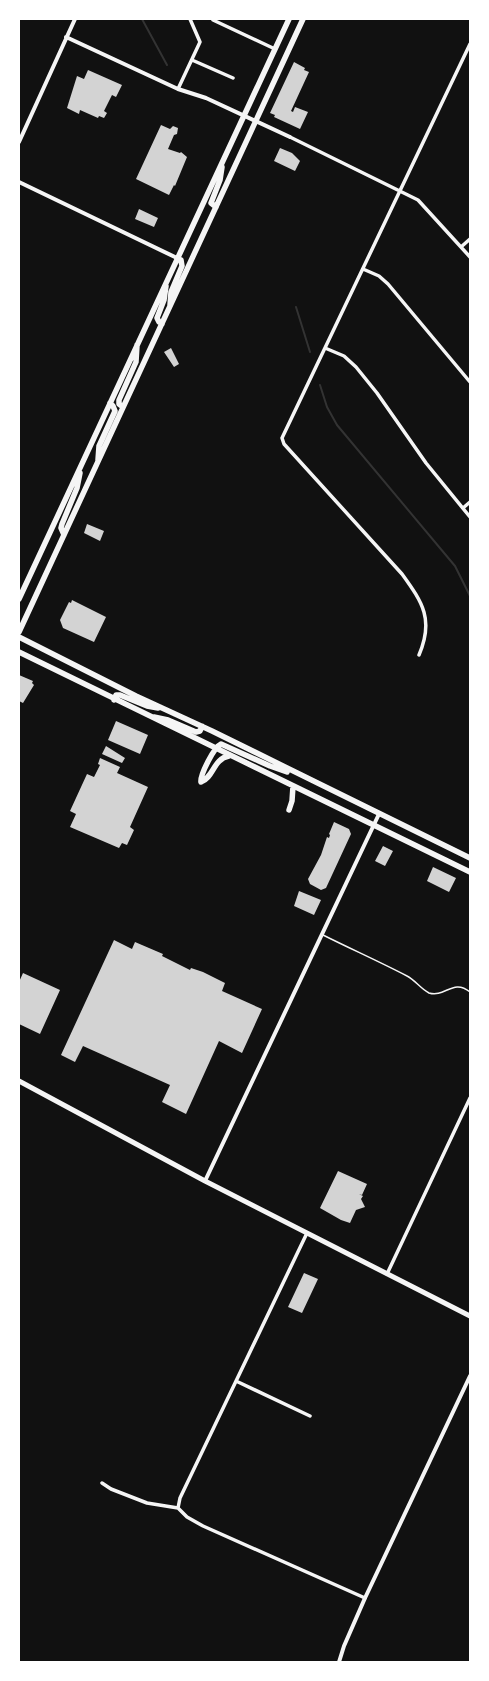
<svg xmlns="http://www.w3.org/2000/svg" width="489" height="1681" font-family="Overpass,sans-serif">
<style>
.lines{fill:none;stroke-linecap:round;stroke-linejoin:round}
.stream{stroke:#333;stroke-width:2}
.building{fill:#d3d3d3}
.service{stroke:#f5f5f5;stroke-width:1.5}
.minor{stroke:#f5f5f5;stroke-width:3.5}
.tertiary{stroke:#f5f5f5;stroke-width:4}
.secondary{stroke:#f5f5f5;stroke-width:5}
.primary{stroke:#f5f5f5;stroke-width:5.5}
</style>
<rect width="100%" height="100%" fill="#111"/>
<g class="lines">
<!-- stream -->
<path class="stream" d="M142,19L167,65
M296,307L310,352
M320,385L327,407L337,425L455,566L470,596"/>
</g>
<!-- building -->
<path class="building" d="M294,62L305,68L304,70L309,72L291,111L293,112L295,107L308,112L300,129L274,117L275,115L270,113Z
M88,70L122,85L116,97L112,95L104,111L107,113L104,118L99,116L98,118L80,110L79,114L67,108L77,76L84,79Z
M161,125L170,129L173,126L178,128L177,134L174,135L168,149L180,153L181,152L187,157L175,186L174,185L169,195L136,179Z
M280,148L292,153L300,161L295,171L274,161Z
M139,209L158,218L154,227L135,219Z
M171,348L179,364L174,367L164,352Z
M87,524L104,531L100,541L84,533Z
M72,600L106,617L94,642L63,628L60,620L69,602L71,603Z
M19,675L33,681L32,683L34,685L23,703L19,701Z
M116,721L148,735L140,754L108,740Z
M106,746L125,758L122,763L102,754Z
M100,758L120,767L117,773L148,787L130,827L134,830L127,845L122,843L119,848L70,827L76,814L70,811L87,774L94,777L100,765L98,764Z
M334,822L349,829L351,834L326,888L321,890L310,884L308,879L321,855L327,837L329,838L330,835L329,834Z
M383,846L393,851L385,866L375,861Z
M433,867L456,878L449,892L427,881Z
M299,891L321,900L314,915L294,906Z
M114,940L132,949L135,942L163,954L162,956L190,970L191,968L203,972L225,983L222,991L262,1009L242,1053L219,1041L186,1114L162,1102L170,1085L83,1046L75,1062L61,1055Z
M23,973L60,990L40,1034L19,1024V982Z
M338,1171L367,1184L362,1195L359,1194L363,1196L361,1199L365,1207L356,1210L350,1223L341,1220L320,1208Z
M304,1273L318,1279L302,1313L288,1307Z"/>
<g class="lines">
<!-- service -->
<path class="service" d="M323,935C351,949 380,962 407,976C415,980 421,989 429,993C445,998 453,978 470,992"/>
<!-- minor -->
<path class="minor" d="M213,20L275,49
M192,60L233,78
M178,89L200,42L190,19
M290,137L418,200L470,257
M461,247L470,239
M363,269L379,276L388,284L470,382
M325,348L344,356L356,367L377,393L426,463L470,517
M463,508L470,502
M419,655C434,620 423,603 402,574L284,444L282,438L470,44
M387,1274L470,1098
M236,1381L310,1416
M102,1483L111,1489L147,1503L178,1508L187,1517L203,1526L365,1598
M178,1508L180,1498L307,1233"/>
<!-- tertiary -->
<path class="tertiary" d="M66,37L178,89L206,98L290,137
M19,142L75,19
M19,182L177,258
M205,1181L379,814
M339,1662L344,1646L365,1598L470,1376"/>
<!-- secondary -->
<path class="secondary" d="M19,1081L205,1181L470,1316"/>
<!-- primary -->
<path class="primary" d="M216,207L211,203L220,180L222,167
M170,305L171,292L182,266L181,260L177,258
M162,324L159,322L157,318L164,300L166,286
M123,407L119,404V400L136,362L137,345
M98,460L99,446L115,411L113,406L110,403
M64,535L61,528L62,524L77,488L80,473
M19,599L289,19
M19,632L303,19
M19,637L136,696L212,731L470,858
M19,652L470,872
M114,700L116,695H120L147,706L158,708
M154,717L168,720L196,732L200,731L202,726
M201,782C200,775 214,747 221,744L270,766L287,772
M201,782C214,777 213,759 229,756
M289,810L292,801L293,786"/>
</g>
<!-- border -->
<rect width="489" height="1681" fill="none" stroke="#ffffff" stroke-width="40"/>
</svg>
